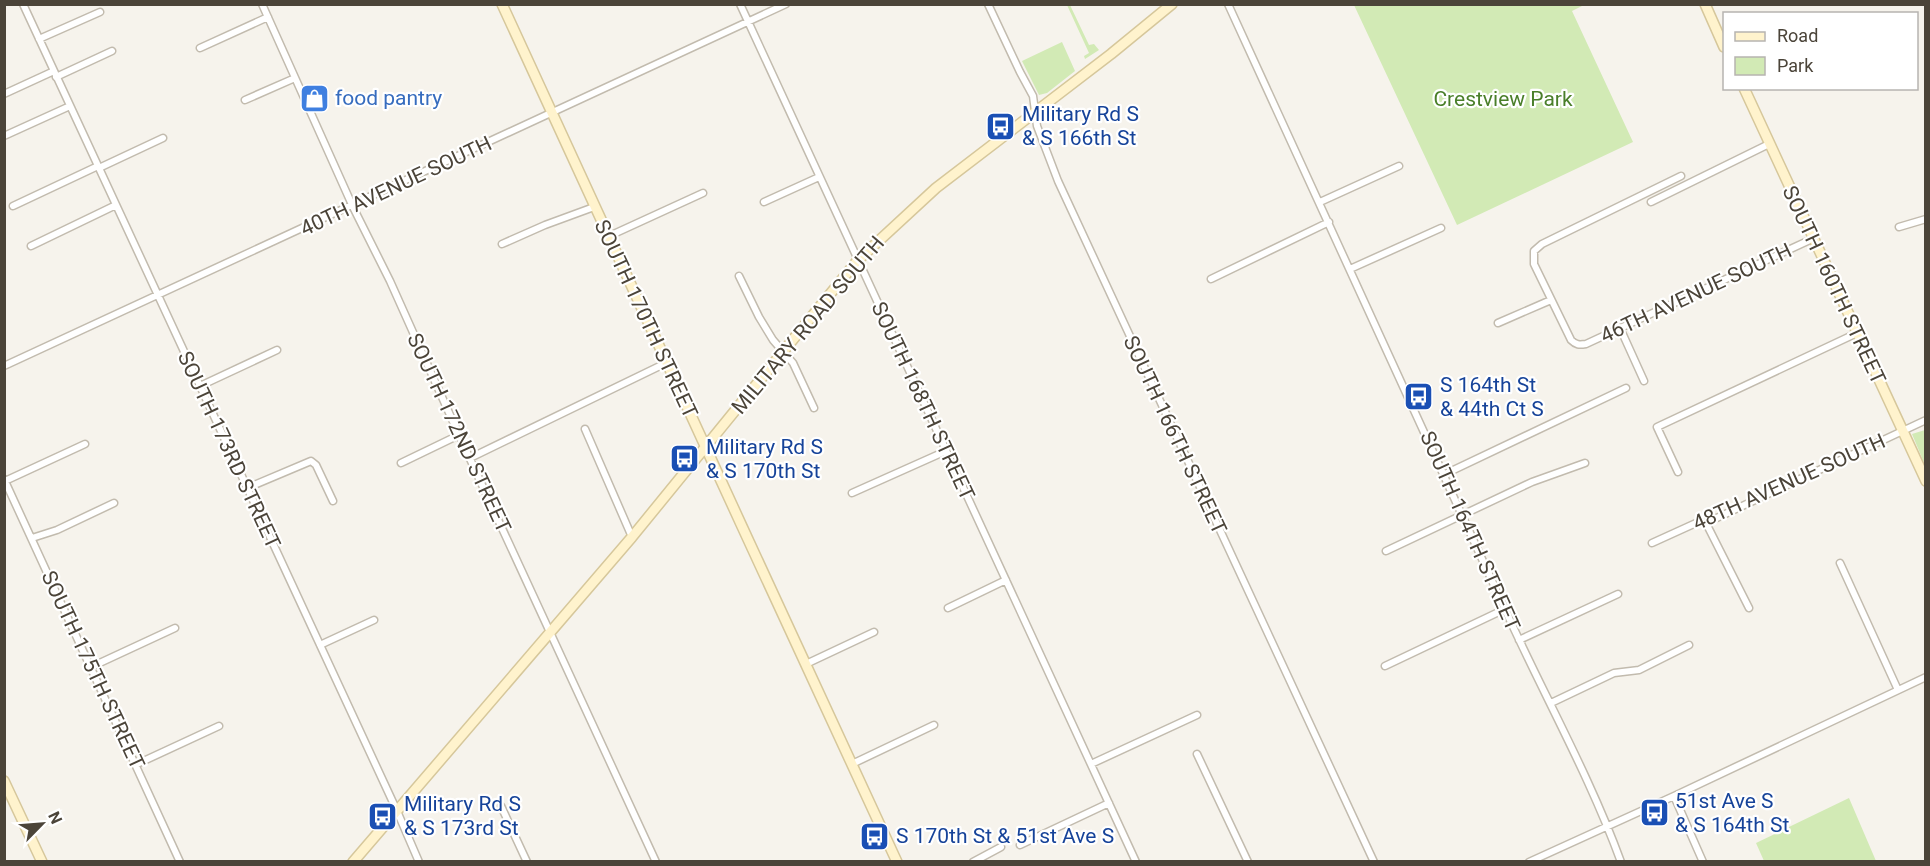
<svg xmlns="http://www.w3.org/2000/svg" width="1930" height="866" font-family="Roboto,sans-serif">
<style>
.green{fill:#d2eab5}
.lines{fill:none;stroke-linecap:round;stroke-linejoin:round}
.street-casing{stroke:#c2bbae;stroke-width:9}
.secondary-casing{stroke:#d6c79b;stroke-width:12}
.street{stroke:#fff;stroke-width:6}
.secondary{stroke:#fff3cd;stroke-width:9}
.labels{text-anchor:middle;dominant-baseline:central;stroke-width:4.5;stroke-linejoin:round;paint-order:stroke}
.shop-label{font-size:21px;fill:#366cbe;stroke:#fff;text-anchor:start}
.park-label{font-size:21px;fill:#4a7f2a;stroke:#fff}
.transit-label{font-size:21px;fill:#164399;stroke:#fff;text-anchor:start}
.street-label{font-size:21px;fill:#4b4439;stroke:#fff}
</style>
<rect width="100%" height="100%" fill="#f6f3ec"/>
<!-- green -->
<path class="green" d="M1067,5H1070L1089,45L1094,44L1099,50L1085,59L1084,56L1089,53Z
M1354,5H1584L1572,11L1633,142L1457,225Z
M1062,42L1075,71L1047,93L1039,95L1022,61Z
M1925,430H1926L1925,465L1912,434Z
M1849,798L1876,861H1764L1756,843Z"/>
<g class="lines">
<defs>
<path id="street" d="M23,4L397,811L419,862
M262,4L353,207L390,281L459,435L656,862
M740,4L1136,862
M988,4L1020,72L1033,96L1037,126L1058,181L1374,862
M1228,4C1321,205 1414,406 1504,607C1542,692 1589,774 1621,862
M39,39L100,12
M200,48L268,17
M56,77L112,51
M4,94L54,71
M245,100L295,78
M4,136L70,106
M99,168L163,138
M1681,176L1542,244L1534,251V264L1571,340C1576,345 1579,345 1586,344L1812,239
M764,202L819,177
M1320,202L1399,166
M1651,202L1769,144
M13,206L98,166
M1899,227L1926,219
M607,237L703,193
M502,244L545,225L594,207
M31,246L116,205
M1350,269L1441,228
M739,276L759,317L773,340L793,363L814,408
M1211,279L1329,222
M1498,323L1551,300
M1620,328L1644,381
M4,366L786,4
M200,386L277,350
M585,429L632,537
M470,458L666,363
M401,463L459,435
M1678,472L1657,427L1857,333
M1445,474L1626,388
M4,479L180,862
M5,481L85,444
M247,488L311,461L316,465L333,501
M852,493L946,451
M1706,523L1749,608
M32,538L57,530L114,503
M1652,543L1696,523H1706L1926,420
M1386,551L1532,482L1585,463
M1840,563L1898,690
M948,608L1006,580
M1519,640L1618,594
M320,645L374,620
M806,664L874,632
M1385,666L1505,609
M91,667L175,628
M1551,703L1614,673L1639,670L1689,645
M1197,754L1248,862
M137,764L219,726
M852,764L934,725
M1091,764L1197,715
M1674,796L1703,862
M501,806L527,862
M1020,845L1109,803
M973,862L1001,847
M1529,862L1674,796L1926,677"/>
<path id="secondary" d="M502,4C633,291 765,576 897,862
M1705,4L1724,47
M1744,88L1926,481
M4,781L42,862
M353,862L632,537L857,261L936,188L1111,54L1172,4"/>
</defs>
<!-- street casing -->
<use href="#street" class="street-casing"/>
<!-- secondary casing -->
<use href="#secondary" class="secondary-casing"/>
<!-- street -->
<use href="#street" class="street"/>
<!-- secondary -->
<use href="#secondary" class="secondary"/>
</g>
<!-- icons -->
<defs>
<symbol id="shop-square" viewBox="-11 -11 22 22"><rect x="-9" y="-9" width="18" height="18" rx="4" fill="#3f7fe0" stroke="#fff"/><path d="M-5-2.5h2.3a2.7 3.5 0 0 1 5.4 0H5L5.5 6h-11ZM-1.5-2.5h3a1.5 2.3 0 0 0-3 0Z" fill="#fff"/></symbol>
<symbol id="bus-square" viewBox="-11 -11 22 22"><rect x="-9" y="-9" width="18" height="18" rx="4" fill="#1a4fb4" stroke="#fff"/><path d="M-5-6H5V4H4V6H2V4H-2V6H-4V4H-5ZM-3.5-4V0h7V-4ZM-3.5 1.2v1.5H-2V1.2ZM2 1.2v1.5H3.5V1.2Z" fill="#fff"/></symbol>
</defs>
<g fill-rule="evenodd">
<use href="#shop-square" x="298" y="82" width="33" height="33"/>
<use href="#bus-square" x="984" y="110" width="33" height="33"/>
<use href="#bus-square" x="1402" y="380" width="33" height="33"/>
<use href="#bus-square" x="668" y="442" width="33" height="33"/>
<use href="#bus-square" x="1638" y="796" width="33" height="33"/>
<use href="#bus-square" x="366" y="800" width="33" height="33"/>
<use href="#bus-square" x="858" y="820" width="33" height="33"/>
</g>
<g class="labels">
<!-- shop labels -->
<g class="shop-label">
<text x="335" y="98">food pantry</text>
</g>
<!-- park labels -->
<g class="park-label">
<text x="1503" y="99">Crestview Park</text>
</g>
<!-- transit labels -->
<g class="transit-label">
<text x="1022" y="114">Military Rd S<tspan x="1022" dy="24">&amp; S 166th St</tspan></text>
<text x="1440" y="385">S 164th St<tspan x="1440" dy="24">&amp; 44th Ct S</tspan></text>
<text x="706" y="447">Military Rd S<tspan x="706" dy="24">&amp; S 170th St</tspan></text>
<text x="1675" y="801">51st Ave S<tspan x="1675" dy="24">&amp; S 164th St</tspan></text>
<text x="404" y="804">Military Rd S<tspan x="404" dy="24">&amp; S 173rd St</tspan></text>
<text x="896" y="836">S 170th St &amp; 51st Ave S</text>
</g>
<!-- street labels -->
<g class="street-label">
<text transform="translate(396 186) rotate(-25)">40TH AVENUE SOUTH</text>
<text transform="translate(1834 285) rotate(65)">SOUTH 160TH STREET</text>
<text transform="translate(1696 293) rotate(-25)">46TH AVENUE SOUTH</text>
<text transform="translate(646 319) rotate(65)">SOUTH 170TH STREET</text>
<text transform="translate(808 325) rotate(-50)">MILITARY ROAD SOUTH</text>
<text transform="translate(923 401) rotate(65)">SOUTH 168TH STREET</text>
<text transform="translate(459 433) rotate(65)">SOUTH 172ND STREET</text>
<text transform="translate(1175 435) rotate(65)">SOUTH 166TH STREET</text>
<text transform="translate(229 450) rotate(65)">SOUTH 173RD STREET</text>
<text transform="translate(1789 482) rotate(-24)">48TH AVENUE SOUTH</text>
<text transform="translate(1470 531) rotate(66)">SOUTH 164TH STREET</text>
<text transform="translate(93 670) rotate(65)">SOUTH 175TH STREET</text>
</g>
</g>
<!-- border -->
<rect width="1930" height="866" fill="none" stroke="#4b4439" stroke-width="12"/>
<!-- legend -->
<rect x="1723" y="12" width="195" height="78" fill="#ffffff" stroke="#b7b4b0" stroke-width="1.5"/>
<rect x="1735" y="32" width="30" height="9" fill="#fff3cd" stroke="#b7b4b0" stroke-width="1.5"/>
<text x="1777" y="42" font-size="18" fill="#4b4439">Road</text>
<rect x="1735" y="57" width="30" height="18" fill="#d2eab5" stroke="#b7b4b0" stroke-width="1.5"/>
<text x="1777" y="72" font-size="18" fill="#4b4439">Park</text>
<!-- north arrow -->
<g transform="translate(42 824) rotate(65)" stroke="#ffffff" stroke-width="4.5" paint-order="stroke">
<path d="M0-4.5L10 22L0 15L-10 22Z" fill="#4b4439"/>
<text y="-9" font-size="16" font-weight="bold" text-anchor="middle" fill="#4b4439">N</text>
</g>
</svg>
